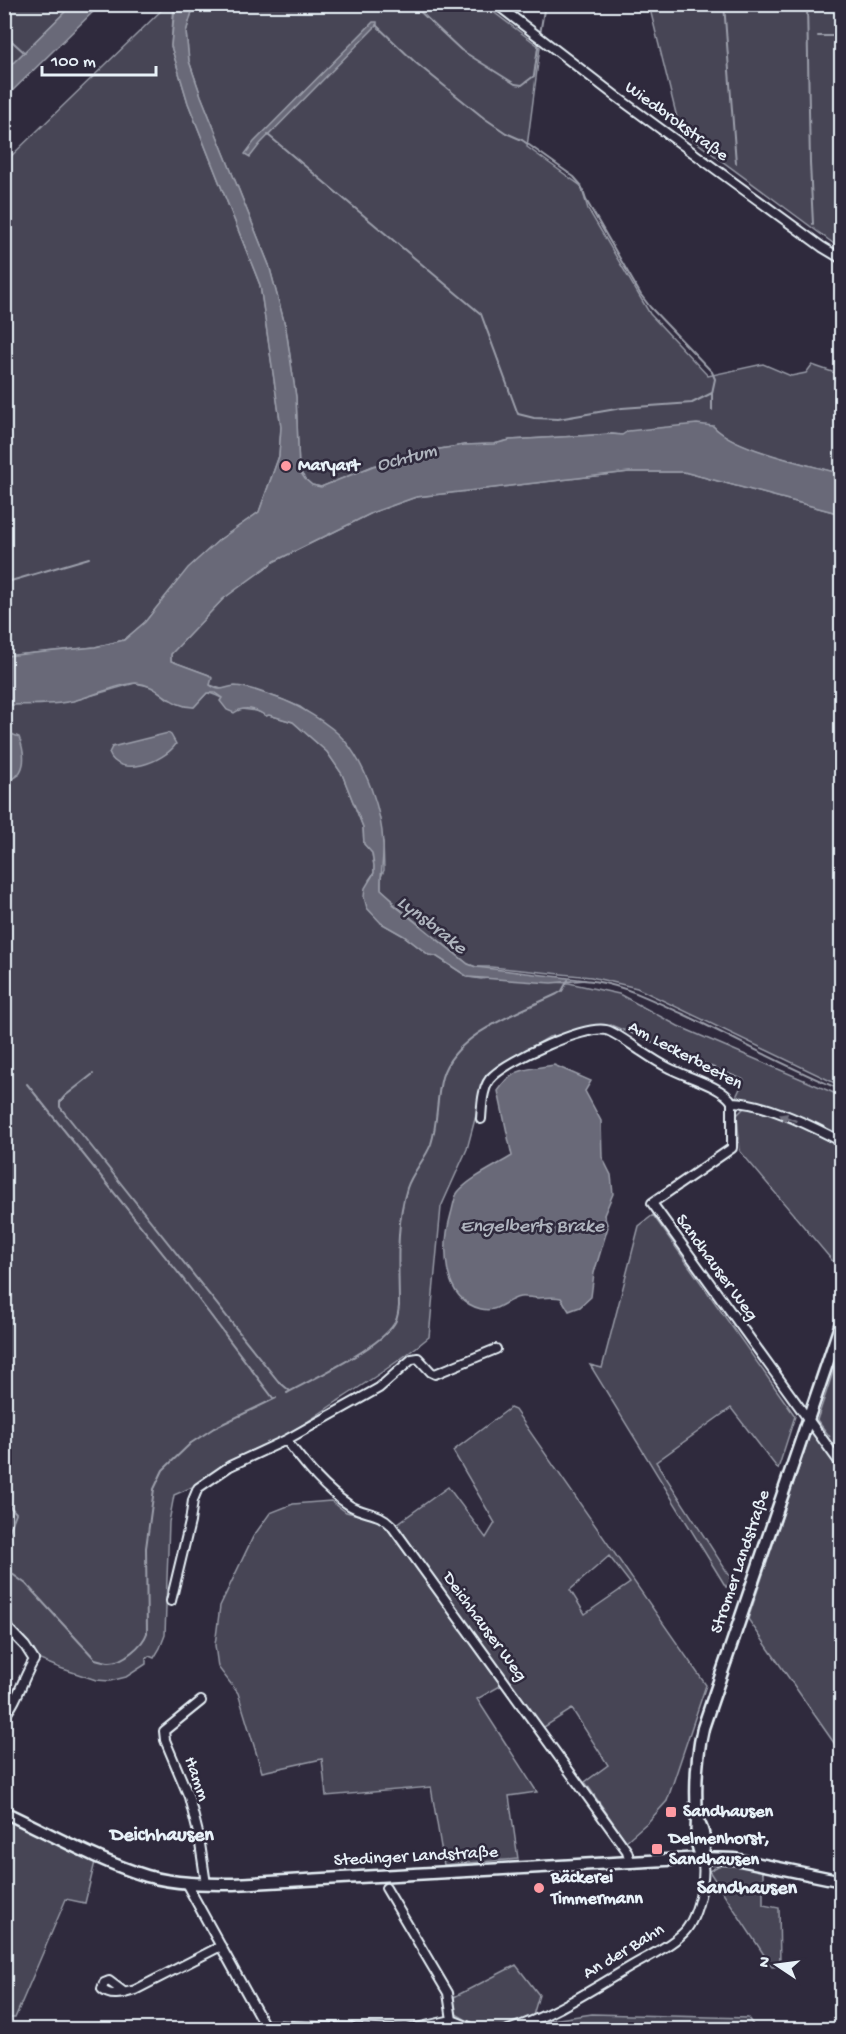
<svg xmlns="http://www.w3.org/2000/svg" width="846" height="2034" font-family="'Gochi Hand',sans-serif">
<style>
.green{fill:#464455;stroke:#979aa6;stroke-width:1.5;fill-rule:evenodd}
.water{fill:#696978;stroke:#9c9fab;stroke-width:1.5}
.lines{fill:none;stroke-linecap:round;stroke-linejoin:round}
.stream{stroke:#9c9fab;stroke-width:2}
.street-casing{stroke:#e8f1f8;stroke-width:12}
.secondary-casing{stroke:#e8f1f8;stroke-width:15}
.street{stroke:#2f2a3d;stroke-width:8}
.secondary{stroke:#2f2a3d;stroke-width:10}
.oneway{fill:#70707e}
.poi-dot{fill:#ff9aa2;stroke:#2f2a3d;stroke-width:2}
.labels{text-anchor:middle;dominant-baseline:central;stroke-width:5;stroke-linejoin:round;paint-order:stroke}
.street-label{font-size:18px;fill:#e8f1f8;stroke:#2f2a3d}
.poi-label{font-size:18px;font-weight:bold;fill:#e8f1f8;stroke:#2f2a3d;text-anchor:start}
.water-label{font-size:20px;font-style:italic;fill:#afb4be;stroke:#2f2a3d}
.neighbourhood-label{font-size:20px;font-weight:bold;fill:#e8f1f8;stroke:#2f2a3d}
</style>
<rect width="100%" height="100%" fill="#2f2a3d"/>
<filter id="ink" filterUnits="userSpaceOnUse"><feTurbulence type="fractalNoise" baseFrequency=".0167" numOctaves="2"/><feDisplacementMap in="SourceGraphic" scale="12" xChannelSelector="R" yChannelSelector="G"/><feConvolveMatrix kernelMatrix="1 2 1 2 8 2 1 2 1" color-interpolation-filters="sRGB"/></filter>
<g filter="url(#ink)">
<!-- green -->
<path class="green" d="M5,5H72L5,71Z
M167,5H174L171,46L188,103L260,285L281,427L279,456L259,512L219,540L189,568L145,622L124,640L95,647L5,656V162Z
M194,5H484L540,47L527,147L581,186L588,209L650,314L708,376L763,364L791,376L806,373L812,365L841,375V474C808,464 735,451 713,426L622,435L612,434L510,440L494,444L464,445L434,450L373,466L321,487L312,485L305,479L299,470L296,397L286,329L269,265L201,96L189,61L186,32Z
M649,5H841V249L680,130Z
M629,472H684L841,514V1086L637,988L591,977L491,967H476L468,964L393,903L392,899L381,889V877L384,870L383,842L332,731L300,707L278,698L252,690H224L210,685L209,675L171,661V654L223,599L248,579L275,561L374,512L416,497Z
M135,683L153,687L168,699L194,707L207,693C220,694 227,703 238,708C250,712 253,707 266,716L269,715L293,722L327,752L342,774L363,827L364,844L372,853L374,866V873L369,880L381,923L404,936L429,955L436,956L468,977L481,979L488,978L569,983L619,994L678,1026L841,1096V1139L772,1109L736,1097L744,1080L611,1025L549,1037L487,1074L467,1149L441,1207L429,1337C400,1361 369,1381 338,1401C286,1437 232,1471 174,1495L169,1522L165,1635L160,1648L154,1658L149,1656L146,1659V1664L126,1677L110,1681L96,1680L60,1668L35,1658L28,1646L5,1620L4,775L11,780L19,775L9,733L5,734V705L72,701Z
M744,1108C767,1108 820,1134 841,1145V1271L740,1151L737,1115Z
M653,1215L795,1416L778,1469L731,1408L656,1462L733,1581L726,1587L590,1365L602,1368L639,1226Z
M841,1348V1753L748,1619L815,1419L830,1437L817,1420Z
M510,1408L515,1410L706,1685L667,1801L649,1821L626,1841L585,1782L608,1765L572,1709L541,1729L506,1683L397,1524L448,1487L486,1538L495,1523L453,1451ZM609,1556L630,1583L585,1614L570,1590Z
M331,1501L346,1512L381,1520L502,1685L477,1699L537,1792L509,1796L518,1859L444,1865L431,1787L326,1796L322,1759L262,1772L238,1693L218,1667L215,1645L220,1606L253,1537L270,1513L293,1504Z
M4,1817L95,1862L85,1903L66,1899L15,2018H11L4,2009Z
M730,1864L763,1868V1905L779,1908L780,1966L772,1967L709,1871L718,1866Z
M516,1965L539,1995L532,2019C500,2028 485,2033 456,2014L452,1998Z
M592,2014L748,2018L756,2029L515,2030L532,2023Z"/>
<!-- water -->
<path class="water" d="M72,5H100L5,98V71Z
M175,5H194L186,32L189,61L201,96L269,265L286,329L296,397L299,470L305,479L312,485L321,487L373,466L434,450L464,445L494,444L510,440L612,434L622,435L628,431L697,424L713,426C735,450 808,464 841,474V514L684,472H629L416,497L374,512L275,561L223,599L171,654V661L209,675L212,678L210,685C223,693 222,687 235,686C247,686 263,693 275,697C295,703 331,724 345,741C366,766 382,811 383,844C384,860 380,874 381,889L392,899L393,904L468,964L476,967L586,980L551,983L468,977L436,956L429,955L404,936L381,923L367,908L364,897L365,888L374,873V866L372,853L364,844L363,827L342,774L327,752L293,722L269,715L266,716C256,709 245,705 234,713L227,710L220,701L222,698L215,693H207L194,707C170,708 159,684 136,683C122,683 89,697 73,701C50,706 28,704 5,705V656L95,647L124,640L145,622L188,568L219,540L259,512L279,456L281,427L260,285L188,103L171,46Z
M373,22H377V25L260,144L250,157L245,154L254,142Z
M9,733L19,737C25,753 28,771 11,780L4,775L5,734Z
M168,733L171,735L176,744C164,762 119,779 109,753L112,747Z
M554,1065L591,1081L585,1091L601,1121L602,1157L611,1175L613,1194L604,1215L608,1227L594,1273L591,1297L580,1307L569,1311L561,1298C553,1296 547,1298 538,1298C532,1298 525,1296 520,1297C505,1300 498,1313 481,1309C441,1299 442,1246 451,1214C453,1208 454,1197 458,1192C470,1178 496,1166 512,1156L498,1091C515,1066 526,1070 554,1065Z"/>
<g class="lines">
<!-- stream -->
<path class="stream" d="M62,4L68,10
M412,4L461,50L515,84L522,85L534,76L539,40
M724,4L736,163
M807,4L810,163L813,224
M376,25L416,63L484,118L506,133L522,140L574,177L581,185L586,200L641,295L650,307L712,372L715,379L712,393V410
M4,34L25,53
M540,34L545,4
M818,36H842
M268,135L481,314L518,414L534,418L558,419L622,408L692,403L712,393
M4,583L89,558
M583,980C618,982 652,1000 683,1014C736,1039 788,1068 842,1090
M93,1074L65,1096L60,1102V1107L278,1381L290,1391
M27,1084L184,1280L273,1398
M287,1393C313,1379 379,1348 394,1324C398,1318 398,1313 399,1306C399,1268 395,1226 407,1188C412,1172 425,1160 431,1144C438,1123 436,1099 442,1077C455,1033 520,1012 557,994L562,991L568,980
M4,1500L16,1513L4,1545
M4,1568L26,1584L95,1659C100,1660 105,1662 110,1662C123,1662 143,1645 147,1633L146,1548L154,1489L163,1470L191,1443L214,1428L276,1398"/>
<defs>
<path id="street" d="M496,4L617,97L822,247L842,259
M732,1102V1148L652,1203L842,1466
M481,1119C482,1106 482,1085 493,1076C509,1060 584,1025 606,1030C615,1032 633,1046 641,1051C650,1057 659,1063 669,1068C686,1077 722,1086 732,1102C763,1102 814,1127 842,1142
M286,1440C305,1464 323,1488 349,1505C364,1515 378,1511 391,1525L627,1851L630,1861
M171,1601L190,1522L193,1500L198,1488L230,1466L286,1440L379,1388L412,1359L418,1358L431,1372L435,1374L496,1349
M4,1624L25,1646L34,1660C23,1677 18,1701 4,1716
M201,1701L164,1731L165,1740L189,1797L199,1837L206,1884
M186,1883L267,2030
M386,1888L448,1993L452,2020
M125,1993L109,1981L104,1983L102,1989C111,1998 124,1993 135,1990L221,1946
M265,2025L404,2030
M407,2030L452,2020L477,2030
M508,2030C552,2016 591,1990 630,1967C647,1957 667,1948 681,1935C697,1922 707,1877 702,1858"/>
<path id="secondary" d="M4,1812C51,1834 98,1861 147,1876C175,1884 205,1884 234,1884L702,1858L735,1859L842,1881
M697,1819C705,1833 706,1842 702,1858
M702,1858C694,1840 697,1835 697,1817C695,1786 696,1758 703,1728L842,1320"/>
</defs>
<!-- street casing -->
<use href="#street" class="street-casing"/>
<!-- secondary casing -->
<use href="#secondary" class="secondary-casing"/>
<!-- street -->
<use href="#street" class="street"/>
<!-- secondary -->
<use href="#secondary" class="secondary"/>
</g>
<!-- one-way arrows -->
<defs><path id="oneway-solid" d="M-6-.8H1V-3.2L6.5 0L1 3.2V.8H-6Z" transform="scale(1.5)"/></defs>
<use class="oneway" href="#oneway-solid" transform="translate(788 1118) rotate(-159)"/>
</g>
<!-- markers -->
<g class="poi-dot">
<circle cx="286" cy="466" r="6"/>
<rect x="665" y="1806" width="12" height="12" rx="3"/>
<rect x="651" y="1843" width="12" height="12" rx="3"/>
<circle cx="539" cy="1888" r="6"/>
</g>
<g class="labels">
<!-- street labels -->
<g class="street-label">
<text transform="translate(676 122) rotate(36)">Wiedbrokstraße</text>
<text transform="translate(685 1056) rotate(28)">Am Leckerbeeten</text>
<text transform="translate(716 1268) rotate(54)">Sandhauser Weg</text>
<text transform="translate(741 1562) rotate(-71)">Stromer Landstraße</text>
<text transform="translate(484 1627) rotate(54)">Deichhauser Weg</text>
<text transform="translate(196 1779) rotate(70)">Hamm</text>
<text transform="translate(416 1857) rotate(-3)">Stedinger Landstraße</text>
<text transform="translate(624 1952) rotate(-31)">An der Bahn</text>
</g>
<!-- poi labels -->
<g class="poi-label">
<text x="298" y="466">Maryart</text>
<text x="683" y="1812">Sandhausen</text>
<text x="669" y="1839">Delmenhorst,<tspan x="669" dy="21">Sandhausen</tspan></text>
<text x="551" y="1878">Bäckerei<tspan x="551" dy="21">Timmermann</tspan></text>
</g>
<!-- water labels -->
<g class="water-label">
<text transform="translate(407 459) rotate(-15)">Ochtum</text>
<text transform="translate(431 926) rotate(38)">Lynsbrake</text>
<text x="532" y="1227">Engelberts Brake</text>
</g>
<!-- neighbourhood labels -->
<g class="neighbourhood-label">
<text x="162" y="1836">Deichhausen</text>
<text x="747" y="1889">Sandhausen</text>
</g>
</g>
<!-- margin -->
<rect width="846" height="2034" fill="none" stroke="#2f2a3d" stroke-width="24"/>
<rect x="12" y="12" width="822" height="2010" fill="none" stroke="#e8f1f8" stroke-width="2" filter="url(#ink)"/>
<!-- north arrow -->
<g transform="translate(777 1965) rotate(283)" stroke="#2f2a3d" stroke-width="4.5" paint-order="stroke">
<path d="M0-4.5L10 22L0 15L-10 22Z" fill="#e8f1f8"/>
<text y="-9" font-size="16" font-weight="bold" text-anchor="middle" fill="#e8f1f8">N</text>
</g>
<!-- scale -->
<path d="M42 66v9h114v-9" fill="none" stroke="#e8f1f8" stroke-width="3"/>
<text x="51" y="66" font-size="18" fill="#e8f1f8" stroke="#2f2a3d" stroke-width="4.5" paint-order="stroke">100 m</text>
</svg>
